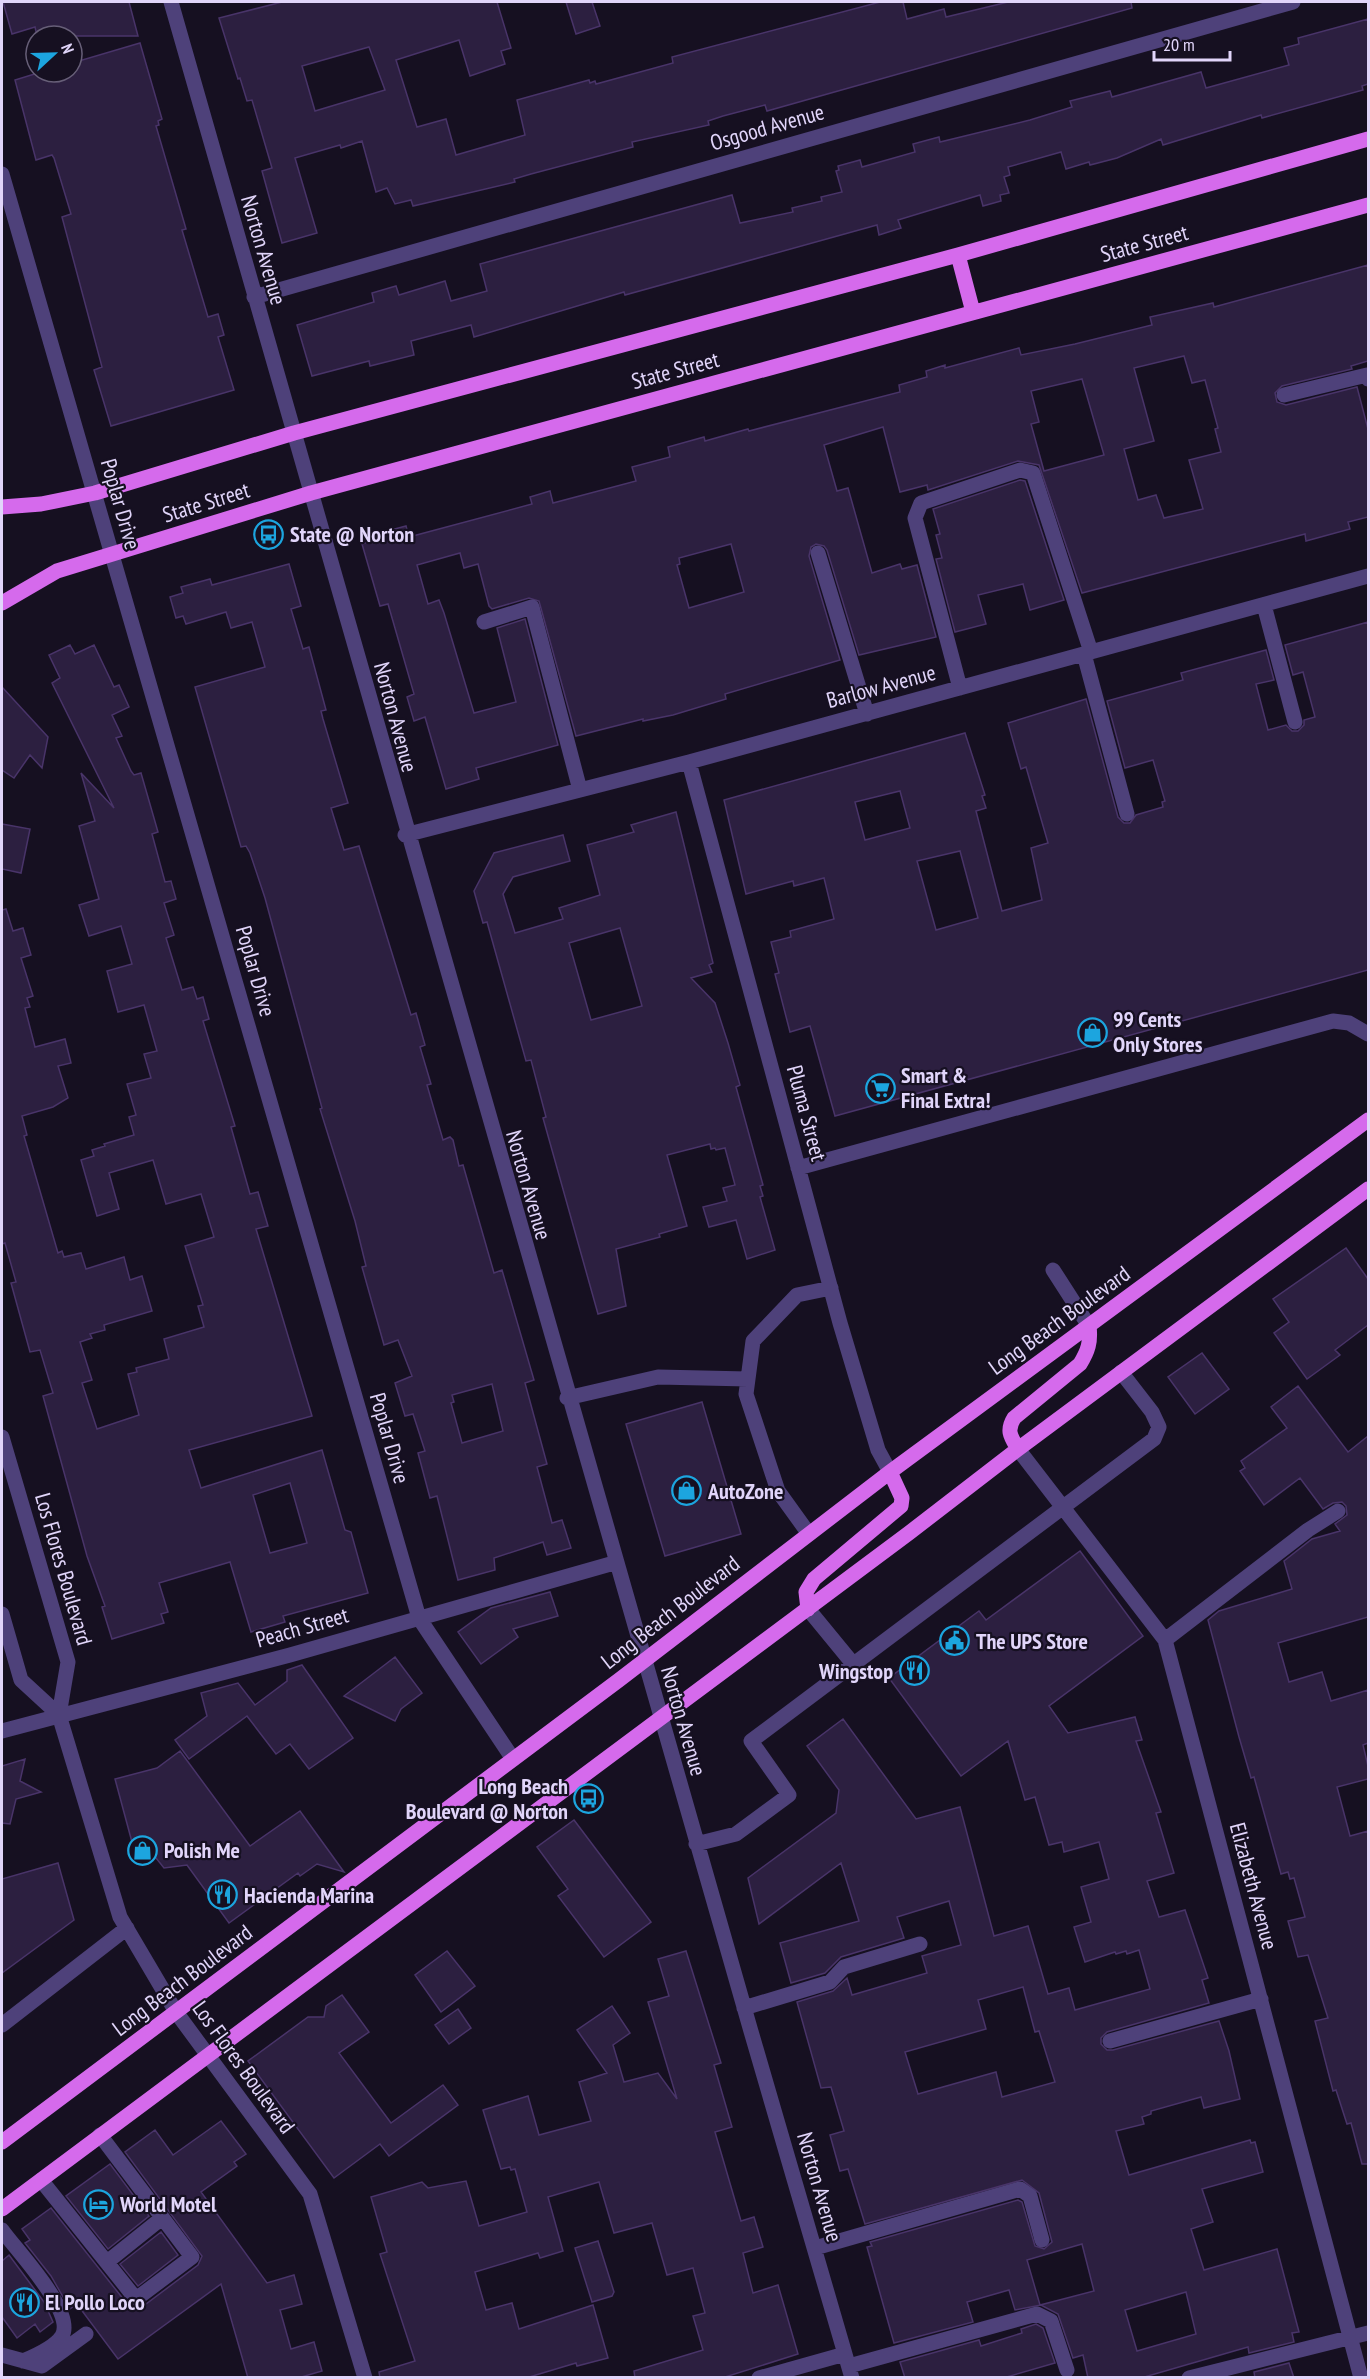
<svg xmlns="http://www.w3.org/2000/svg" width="1370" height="2379" font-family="'PT Sans Narrow',sans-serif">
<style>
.building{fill:#2c1f40;stroke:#493469;stroke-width:1.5;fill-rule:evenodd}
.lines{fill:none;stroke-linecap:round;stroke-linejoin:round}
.minor{stroke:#4e417a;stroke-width:15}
.major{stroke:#d56aec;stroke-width:15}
.labels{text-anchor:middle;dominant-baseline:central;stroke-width:4.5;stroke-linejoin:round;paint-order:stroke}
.street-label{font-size:22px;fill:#e1d5fa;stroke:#161021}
.poi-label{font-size:22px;font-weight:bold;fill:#e1d5fa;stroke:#161021;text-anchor:start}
</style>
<rect width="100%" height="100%" fill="#161021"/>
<!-- building -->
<path class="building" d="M3,2H129L138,36H37L35,27L12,34Z
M282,2H497L511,48L501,51L505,64L470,76L459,40L396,60L417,127L446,119L456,155L525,135L517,100L589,80L590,83L595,81L596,84L673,63L672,57L880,2H903L907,19L944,9L946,17L1008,2H1131L1132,8L767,111L765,105L723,116L708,121L709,125L632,142L633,147L531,174L514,179L515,182L413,206L411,200L395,204L387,188L376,192L362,141L341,148L340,145L295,158L317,233L282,243L262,171L272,168L252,100L247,101L240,78L238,79L219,18ZM369,47L385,90L315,111L302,66Z
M566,2H592L600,26L576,34Z
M1368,19V84L1362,86L1363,90L1262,118L1261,115L1163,145L1161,139L1117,158L1090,165L1089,162L1066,169L1061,152L1008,167L1010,175L1004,177L1009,193L1000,195L1001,201L983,206L980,195L898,220L901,228L879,235L877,225L625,295L624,292L474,337L471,325L411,341L414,355L370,366L369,361L312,376L297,325L374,302L372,293L396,286L399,295L445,281L451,301L487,291L480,264L732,195L740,223L793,212L792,208L822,201L821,197L842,192L836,171L839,170L838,166L860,160L862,167L915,152L913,144L939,137L940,142L1030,120L1072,107L1070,101L1110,91L1112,97L1201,72L1206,88L1289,65L1284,48L1299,44L1298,38Z
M140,43L162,119L158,121L159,125L156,126L186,229L182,230L208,317L218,314L224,335L218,337L234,390L111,426L94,370L102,367L62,217L71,214L54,158L52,155L36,160L15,80L41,72H72V63Z
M1368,265V361L1351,366L1352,369L1282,386L1275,393L1277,402L1286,405L1357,387L1368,429V517L1348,522L1350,529L1306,541L1305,534L1082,593L1039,465L1018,461L928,490L927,485L900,492L883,427L824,445L837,491L848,488L872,573L900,564L902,569L917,565L936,637L859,655L827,550L824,546L816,544L811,547L809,556L840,660L725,694L726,699L673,715L643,721V719L576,736L539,601L529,598L492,609L489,606L478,564L464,568L460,553L417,565L428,604L439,600L444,613L474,713L516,702L497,628L525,619L558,745L476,768L479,779L446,789L425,717L414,721L407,697L414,694L388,604L380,606L362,544L371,541L369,536L406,526L409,537L532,504L530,497L550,491L553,503L636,481L632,467L670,457L668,447L704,437L705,441L748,429L749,431L900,392L899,385L927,377L926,371L945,365V368L1019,348L1021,355L1075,344L1152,325L1150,317L1213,303L1214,307ZM1184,356L1192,383L1205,380L1218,428L1215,429L1221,452L1189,460L1203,509L1164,518L1156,495L1138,500L1124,449L1154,441L1134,368ZM1082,379L1104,455L1044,471L1031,424L1039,422L1031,391ZM731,544L744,592L689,608L677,565L680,564L679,558Z
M1020,480L1025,481L1064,600L1030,610L1023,584L978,595L986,624L955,632L936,559L942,558L936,535L940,534L933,509Z
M289,564L301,606L291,609L303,649L309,647L326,710L321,711L323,719L348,803L331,808L344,850L359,846L411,1015L416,1013L425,1045L420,1047L431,1084L427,1085L443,1140L450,1137L453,1140L459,1166L463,1165L494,1273L502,1270L534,1380L525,1383L547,1464L537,1467L552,1523L562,1520L571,1548L547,1555L543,1542L494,1558L495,1570L458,1580L437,1496L430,1498L418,1453L425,1451L413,1414L405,1416L395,1383L412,1376L398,1340L384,1345L362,1267L366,1266L355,1221L320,1109L322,1108L265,898L250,853L246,846L241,847L195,687L265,667L252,622L231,628L226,612L186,624L183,616L176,618L170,597L183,593L181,587L210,579L212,585ZM492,1384L503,1431L462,1443L451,1403L454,1402L452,1395Z
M1368,622V970L835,1116L810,1026L790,1032L775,974L779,973L771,942L791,937L790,931L834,919L824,878L794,886L793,881L746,894L724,800L965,733L985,795L982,796L986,808L976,811L1002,911L1042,900L1031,848L1048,843L1026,767L1021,769L1008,723L1086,699L1118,817L1124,823H1130L1136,815L1163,807L1162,802L1165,801L1153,760L1125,768L1107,701L1183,680L1181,673L1266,650L1274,680L1256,684L1268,730L1286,725L1292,731H1298L1304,725V720L1315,717L1303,672L1293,675L1285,645ZM900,791L910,828L865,840L855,802ZM960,851L978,918L936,930L917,861Z
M70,645L75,654L94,645L114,687L119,685L129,707L112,715L122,736L116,738L131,771L134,775L141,773L158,832L152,834L165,882L171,881L176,899L164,903L174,935L166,938L182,990L193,987L197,999L203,997L209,1019L203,1021L235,1126L231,1127L250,1194L258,1192L268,1226L256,1229L312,1416L189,1450L201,1488L322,1450L345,1530L351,1532L368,1593L283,1616L285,1622L251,1632L230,1562L159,1583L168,1612L161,1614L164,1623L112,1639L102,1607L105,1606L87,1556L43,1396L53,1393L40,1350L30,1352L11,1283L16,1282L5,1243L2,1244V910L6,909L13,931L23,928L31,955L21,958L33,996L27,998L30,1007L25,1008L35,1047L65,1039L71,1063L58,1066L68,1098L53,1107L22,1116L27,1135L24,1136L58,1253L62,1251L64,1257L81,1253L86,1269L124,1257L130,1280L142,1276L152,1311L104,1325L105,1330L90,1334L92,1338L80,1342L92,1380L82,1383L97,1429L139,1415L128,1374L137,1372L136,1368L169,1359L164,1339L204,1327L198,1306L203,1305L185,1246L214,1237L201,1194L166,1204L153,1160L109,1173L119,1209L97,1216L81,1160L94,1156L92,1150L105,1146L104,1144L134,1135L129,1117L136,1115L127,1084L151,1078L144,1054L157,1051L144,1005L118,1012L107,971L132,964L121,926L89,936L79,905L99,899L79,826L95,821L81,773L114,808L52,683L60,678L49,655ZM290,1483L307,1543L270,1553L253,1495Z
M2,687L48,737L42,768L30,755L14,778L2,770Z
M676,812L713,963L709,965L712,972L691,978L715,1003L728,1043L740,1085L736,1087L763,1185L760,1186L763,1196L760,1197L775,1250L747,1259L736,1220L709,1227L703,1207L727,1201L723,1188L735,1185L725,1148L716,1150L715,1148L711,1149L710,1144L667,1155L687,1226L659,1234L660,1237L616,1249L626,1306L598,1314L543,1118L546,1117L531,1060L526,1061L487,922L483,923L474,891L494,853L563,835L570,861L513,877L503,894L515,933L563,919L559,908L600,895L587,845L634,832L631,825ZM620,928L642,1006L591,1020L569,943Z
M2,824L30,829L21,873L2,869Z
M1346,1248L1368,1279V1325L1335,1350L1340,1355L1307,1379L1274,1333L1289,1322L1273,1299Z
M1202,1353L1229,1389L1195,1414L1168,1377Z
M1298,1386L1348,1452L1368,1436V1617L1278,1643L1289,1682L1322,1672L1331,1701L1368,1690V1743L1363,1745L1368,1766V1779L1337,1787L1350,1836L1368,1831V2164H1362L1351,2123L1347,2124L1336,2090L1333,2091L1315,2021L1328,2018L1308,1955L1298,1957L1288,1921L1305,1917L1294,1878L1290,1879L1288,1872L1281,1874L1254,1777L1251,1778L1239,1737L1208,1620L1219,1611L1292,1589L1284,1561L1312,1539L1340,1531L1335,1524L1347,1515L1346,1506L1342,1502L1333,1503L1323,1509L1300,1478L1264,1505L1240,1471L1245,1468L1241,1461L1287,1428L1271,1407Z
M702,1402L741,1534L665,1556L626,1424Z
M1080,1551L1143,1636L1049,1706L1068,1733L1135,1717L1142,1740L1136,1741L1161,1812L1156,1813L1174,1873L1147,1881L1159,1917L1185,1910L1208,1978L1202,1980L1209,2003L1107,2032L1101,2038V2044L1107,2050H1113L1219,2021L1229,2051L1240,2099L1204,2108L1201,2097L1151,2111V2114L1142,2117L1144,2124L1116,2131L1129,2175L1250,2140L1251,2143L1255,2142L1263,2172L1202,2189L1213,2222L1191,2229L1204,2270L1277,2249L1299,2332L1292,2333L1294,2342L1249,2353L1248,2347L1141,2378H1088L1083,2355L1073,2358L1058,2314L1041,2305L1015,2310L1009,2290L967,2302L973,2322L894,2343L867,2247L872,2246L870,2242L1018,2200L1022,2202L1035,2246L1044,2249L1052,2242L1039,2193L1022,2180L865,2224L848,2169L840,2171L830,2135L844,2131L831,2087L821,2088L797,2002L833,1991L847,1978L852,1995L927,1973L922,1956L961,1945L949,1901L897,1917L904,1938L841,1957L825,1973L791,1983L780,1943L859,1921L841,1863L759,1924L748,1878L836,1813L839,1790L807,1746L843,1719L916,1819L960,1807L994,1936L1028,1926L1048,1994L1069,1988L1075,2010L1150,1989L1139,1950L1127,1954L1126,1951L1116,1954L1115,1952L1085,1962L1074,1927L1091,1922L1081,1887L1109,1879L1099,1842L1064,1852L1062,1842L1049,1845L1035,1797L1025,1800L1008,1741L961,1776L889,1678L979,1611L986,1620ZM1023,1987L1035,2032L1039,2031L1055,2082L1002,2097L996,2072L918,2094L905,2052L986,2029L978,2000ZM1082,2244L1094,2291L1040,2305L1027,2260ZM1186,2292L1196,2334L1137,2351L1125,2310Z
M550,1592L558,1616L513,1629L518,1637L481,1664L458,1632L491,1608Z
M395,1657L422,1693L401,1709L395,1721L344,1696Z
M302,1665L353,1738L309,1769L290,1744L276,1754L247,1716L189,1759L175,1740L207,1716L201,1693L238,1683L255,1705L287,1681V1670Z
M180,1751L250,1846L300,1811L344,1872L317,1864L300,1876L298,1873L229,1923L187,1865L164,1868L152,1853L136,1857L115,1779L157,1768Z
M25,1759L20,1781L41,1792L16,1799L10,1824L2,1823V1766Z
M574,1820L651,1922L604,1957L558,1896L568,1889L537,1847Z
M58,1863L74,1920L2,1973V1879Z
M447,1951L475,1986L441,2012L415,1975Z
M686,1951L721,2063L714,2065L732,2127L715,2132L741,2221L754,2217L763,2247L743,2253L753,2293L778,2285L798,2354L722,2378H635L634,2371L703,2350L693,2316L705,2313L693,2268L667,2275L652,2223L614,2233L599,2182L548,2197L563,2251L540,2258L538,2253L475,2272L486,2310L512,2303L519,2329L593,2305L608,2358L577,2366L576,2363L526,2378H380L379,2372L415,2361L380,2254L387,2252L371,2197L422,2182L428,2188L466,2181L479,2226L527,2212L515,2169L511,2170L510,2167L501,2169L483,2110L528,2096L539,2135L591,2121L579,2082L607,2073L577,2030L612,2006L630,2033L613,2045L624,2082L658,2073L677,2099L648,2002L669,1996L658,1959Z
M342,1995L369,2032L339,2053L391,2123L443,2085L458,2105L389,2156L380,2144L334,2178L248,2061L308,2017H324L326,2006Z
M458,2009L471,2028L449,2044L435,2025Z
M221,2121L246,2154L234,2162L237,2166L201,2192L267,2283L294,2275L302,2304L280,2310L291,2349L314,2342L322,2371L298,2378H248L221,2284L118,2359L77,2304L70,2309L51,2276L25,2243L30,2240L22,2229L51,2208L128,2305L133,2308L142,2307L198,2265L202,2256L125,2152L155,2130L173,2155Z
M110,2164L149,2216L108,2249L66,2196Z
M161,2232L178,2255L138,2286L120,2264Z
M598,2241L614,2292L612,2296L592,2302L575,2248Z
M9,2255L44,2302L53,2322L40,2332L35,2324L17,2338L2,2317V2261Z
M1036,2324L1043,2328L1055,2363L1003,2378H905L900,2362L979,2340L981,2346L1022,2333L1021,2329Z
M1289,2363L1294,2378H1255L1254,2372Z"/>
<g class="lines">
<!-- minor -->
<path class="minor" d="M171,2C393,795 621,1587 852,2378
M2,174L419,1618L513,1759
M254,297L1293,2
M1284,395L1367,375L1368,379
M818,553L867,714
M1264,605L1295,722
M484,622L532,607L580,790
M1084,654L1127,814
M960,688L915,518L921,503L1020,470L1033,473L1091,652
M689,762L840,1323L878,1450L890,1472
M405,835L689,762L1368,576
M798,1168L1333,1021L1349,1023L1368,1034
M1053,1270L1089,1326
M567,1398L658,1377L748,1379
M2,1437L68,1662L59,1715L120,1917L176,2012L310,2194L365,2378
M1018,1449L1165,1640L1361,2378
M809,1534L778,1491L746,1394L753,1341L797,1295L831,1288
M808,1609L854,1665
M2,1614L21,1680L59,1715
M1165,1640L1308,1530L1338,1511
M2,1731L290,1655L614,1563
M696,1844L736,1834L789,1795L751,1741L1154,1439L1159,1427L1152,1412L1121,1372
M744,2008L830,1982L844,1967L920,1944
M2,2025L127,1928
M1110,2041L1261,1999
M41,2180L136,2299L192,2257L100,2135
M2,2230C16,2250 76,2312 62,2336C55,2347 35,2356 23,2361
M815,2248L1020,2189L1030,2196L1042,2240
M107,2262L162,2218
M2,2355L42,2366L86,2334
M849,2366L1037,2314L1051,2321L1067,2370
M759,2378L845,2354
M1189,2378L1368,2333"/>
<!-- major -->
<path class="major" d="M958,255L973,312
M2,507L41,504L95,493L294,433L958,255L1368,139
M2,603L57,571L311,493L1368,205
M1018,1449C1011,1437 1006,1431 1014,1418L1080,1364C1088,1351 1091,1342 1089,1326
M808,1609L806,1592L814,1579L901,1506L902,1498L890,1472
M2,2142L619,1680L890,1472L1368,1120
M2,2209L909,1533L1018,1449L1368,1189"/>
</g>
<!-- icons -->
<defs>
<symbol id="bus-ring" viewBox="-11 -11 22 22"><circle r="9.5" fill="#161021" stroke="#1ca5df" stroke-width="1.5"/><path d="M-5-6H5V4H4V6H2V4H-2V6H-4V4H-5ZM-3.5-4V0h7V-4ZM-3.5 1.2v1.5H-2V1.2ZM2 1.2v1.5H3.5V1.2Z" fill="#1ca5df"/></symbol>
<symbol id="shop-ring" viewBox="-11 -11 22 22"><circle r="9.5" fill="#161021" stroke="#1ca5df" stroke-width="1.5"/><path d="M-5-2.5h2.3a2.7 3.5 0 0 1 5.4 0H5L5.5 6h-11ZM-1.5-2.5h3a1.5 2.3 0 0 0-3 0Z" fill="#1ca5df"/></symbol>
<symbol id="supermarket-ring" viewBox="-11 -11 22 22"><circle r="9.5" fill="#161021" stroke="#1ca5df" stroke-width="1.5"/><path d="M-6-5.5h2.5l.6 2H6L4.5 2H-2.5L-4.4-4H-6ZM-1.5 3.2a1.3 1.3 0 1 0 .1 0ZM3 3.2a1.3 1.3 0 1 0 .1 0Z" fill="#1ca5df"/></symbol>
<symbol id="civic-ring" viewBox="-11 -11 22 22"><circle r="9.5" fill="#161021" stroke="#1ca5df" stroke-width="1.5"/><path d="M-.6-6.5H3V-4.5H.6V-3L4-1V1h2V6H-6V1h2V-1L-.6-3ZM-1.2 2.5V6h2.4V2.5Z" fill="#1ca5df"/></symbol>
<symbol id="restaurant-ring" viewBox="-11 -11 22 22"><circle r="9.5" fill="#161021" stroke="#1ca5df" stroke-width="1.5"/><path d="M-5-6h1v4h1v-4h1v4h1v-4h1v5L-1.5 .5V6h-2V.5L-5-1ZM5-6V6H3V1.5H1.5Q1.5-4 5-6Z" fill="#1ca5df"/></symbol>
<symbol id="hotel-ring" viewBox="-11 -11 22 22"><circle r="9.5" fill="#161021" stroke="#1ca5df" stroke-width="1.5"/><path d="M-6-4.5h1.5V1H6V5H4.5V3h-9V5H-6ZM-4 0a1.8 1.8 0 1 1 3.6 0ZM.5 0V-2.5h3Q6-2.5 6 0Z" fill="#1ca5df"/></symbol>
</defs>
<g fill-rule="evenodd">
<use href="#bus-ring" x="252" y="518" width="33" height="33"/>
<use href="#shop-ring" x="1076" y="1016" width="33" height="33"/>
<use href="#supermarket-ring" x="864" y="1072" width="33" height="33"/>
<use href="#shop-ring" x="670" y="1474" width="33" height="33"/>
<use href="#civic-ring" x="938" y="1624" width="33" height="33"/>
<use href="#restaurant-ring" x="898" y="1654" width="33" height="33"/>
<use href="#bus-ring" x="572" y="1782" width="33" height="33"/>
<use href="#shop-ring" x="126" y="1834" width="33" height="33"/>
<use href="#restaurant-ring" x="206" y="1878" width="33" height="33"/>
<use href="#hotel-ring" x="82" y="2188" width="33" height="33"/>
<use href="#restaurant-ring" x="8" y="2286" width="33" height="33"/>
</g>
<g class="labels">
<!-- street labels -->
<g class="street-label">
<text transform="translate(767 127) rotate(-16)">Osgood Avenue</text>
<text transform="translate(1144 243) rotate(-15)">State Street</text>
<text transform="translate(264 250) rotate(74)">Norton Avenue</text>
<text transform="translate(675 370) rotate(-15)">State Street</text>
<text transform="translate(206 502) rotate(-17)">State Street</text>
<text transform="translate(121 504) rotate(74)">Poplar Drive</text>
<text transform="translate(881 686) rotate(-15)">Barlow Avenue</text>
<text transform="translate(396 717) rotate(75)">Norton Avenue</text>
<text transform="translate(256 971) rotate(74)">Poplar Drive</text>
<text transform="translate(807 1113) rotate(75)">Pluma Street</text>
<text transform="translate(529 1185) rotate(74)">Norton Avenue</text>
<text transform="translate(1059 1320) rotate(-36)">Long Beach Boulevard</text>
<text transform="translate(390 1438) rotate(74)">Poplar Drive</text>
<text transform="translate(64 1569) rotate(74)">Los Flores Boulevard</text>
<text transform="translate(670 1612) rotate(-38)">Long Beach Boulevard</text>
<text transform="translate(302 1627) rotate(-16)">Peach Street</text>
<text transform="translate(684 1721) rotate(74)">Norton Avenue</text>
<text transform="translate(1254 1886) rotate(75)">Elizabeth Avenue</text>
<text transform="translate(182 1980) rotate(-37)">Long Beach Boulevard</text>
<text transform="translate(244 2067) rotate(54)">Los Flores Boulevard</text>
<text transform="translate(820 2187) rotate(74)">Norton Avenue</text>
</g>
<!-- poi labels -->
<g class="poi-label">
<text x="290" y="534">State @ Norton</text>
<text x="1113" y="1019">99 Cents<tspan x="1113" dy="25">Only Stores</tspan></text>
<text x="901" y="1075">Smart &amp;<tspan x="901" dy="25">Final Extra!</tspan></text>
<text x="708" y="1491">AutoZone</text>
<text x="976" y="1641">The UPS Store</text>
<text x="893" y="1671" text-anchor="end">Wingstop</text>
<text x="568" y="1786" text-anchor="end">Long Beach<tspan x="568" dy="25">Boulevard @ Norton</tspan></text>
<text x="164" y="1850">Polish Me</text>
<text x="244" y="1895">Hacienda Marina</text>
<text x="120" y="2204">World Motel</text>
<text x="45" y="2302">El Pollo Loco</text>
</g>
</g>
<!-- border -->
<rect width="1370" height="2379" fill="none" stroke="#e1d5fa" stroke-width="6"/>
<!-- north arrow -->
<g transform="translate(54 54) rotate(68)"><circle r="28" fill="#161021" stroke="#675f78" stroke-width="1.5"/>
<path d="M0-4.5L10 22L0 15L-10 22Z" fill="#1ca5df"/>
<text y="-9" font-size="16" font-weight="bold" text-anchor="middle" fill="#e1d5fa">N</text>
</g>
<!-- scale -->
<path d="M1154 51v9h76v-9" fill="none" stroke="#e1d5fa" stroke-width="3"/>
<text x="1163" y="51" font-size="18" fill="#e1d5fa" stroke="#161021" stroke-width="4.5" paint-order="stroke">20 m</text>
</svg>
